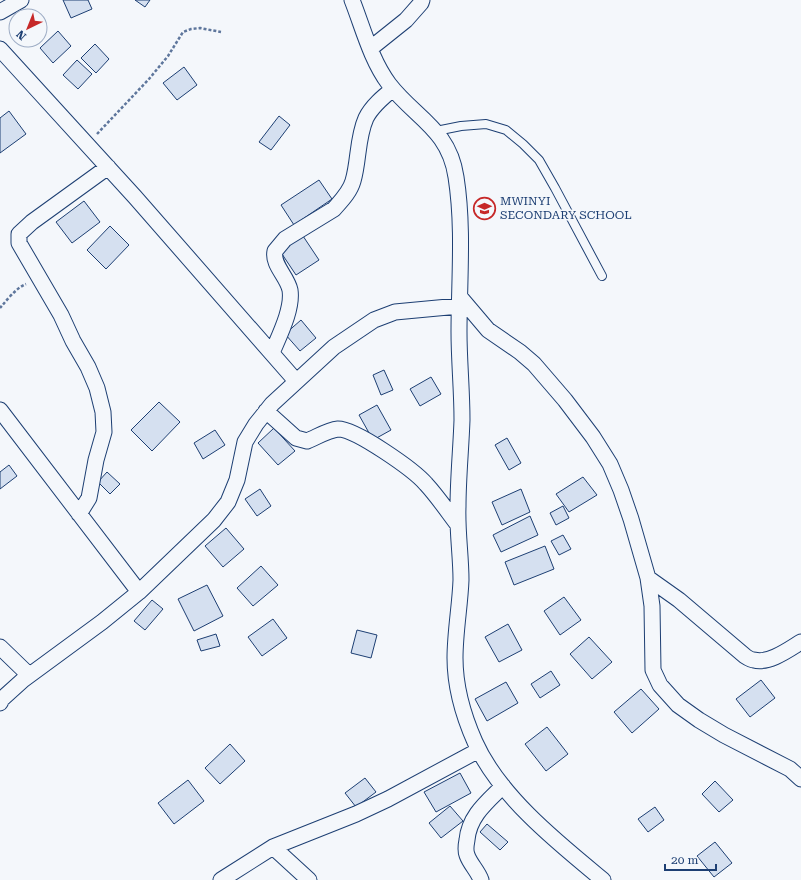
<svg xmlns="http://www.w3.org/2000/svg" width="801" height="880" font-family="'Roboto Serif',serif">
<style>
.building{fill:#d5e0f0;stroke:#1d3f73}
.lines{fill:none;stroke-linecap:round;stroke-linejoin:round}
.lane-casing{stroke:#1d3f73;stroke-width:10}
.street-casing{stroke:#1d3f73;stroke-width:17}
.path{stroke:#5e769c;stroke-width:2.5;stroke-dasharray:3 2;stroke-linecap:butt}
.lane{stroke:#f4f7fb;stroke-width:8}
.street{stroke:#f4f7fb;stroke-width:15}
.labels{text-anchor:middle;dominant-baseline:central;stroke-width:3;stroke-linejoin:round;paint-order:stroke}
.poi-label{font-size:12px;fill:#1d3f73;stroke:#f4f7fb;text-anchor:start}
</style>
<rect width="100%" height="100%" fill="#f4f7fb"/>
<!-- building -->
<path class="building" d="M63,0H88L92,9L71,18Z
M135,0H150L145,7Z
M58,31L71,46L53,63L40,48Z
M95,44L109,59L96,73L81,58Z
M77,60L92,74L78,89L63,75Z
M184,67L197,85L177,100L163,83Z
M9,111L26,134L0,153V118Z
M279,116L290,125L271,150L259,142Z
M319,180L332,199L294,225L281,205Z
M84,201L100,222L72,243L56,222Z
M110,226L129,245L106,269L87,250Z
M303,236L319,260L296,275L280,251Z
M301,320L316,338L300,351L285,334Z
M384,370L393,390L381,395L373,375Z
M431,377L441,394L420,406L410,389Z
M159,402L180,422L152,451L131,430Z
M377,405L391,430L373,440L359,415Z
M274,428L295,451L278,465L258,443Z
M215,430L225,445L203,459L194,443Z
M507,438L521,463L509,470L495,445Z
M9,465L17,476L0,489V472Z
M107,472L120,484L110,494L98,482Z
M583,477L597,495L569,512L556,494Z
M260,489L271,506L257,516L245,499Z
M521,489L530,512L502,525L492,502Z
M563,506L569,518L556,525L550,513Z
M530,516L538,535L501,552L493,535Z
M226,528L244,549L223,567L205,546Z
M563,535L571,549L559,555L551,541Z
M545,546L554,569L514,585L505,562Z
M261,566L278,585L253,606L237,588Z
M207,585L223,616L194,631L178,599Z
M564,597L581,620L560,635L544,611Z
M152,600L163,609L145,630L134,621Z
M273,619L287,638L262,656L248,637Z
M508,624L522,650L499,662L485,637Z
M357,630L377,635L371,658L351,653Z
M216,634L220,646L201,651L197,640Z
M589,637L612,662L592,679L570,654Z
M551,671L560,685L540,698L531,684Z
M761,680L775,698L750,717L736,699Z
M506,682L518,703L487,721L475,699Z
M641,689L659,709L632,733L614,712Z
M547,727L568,754L546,771L525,744Z
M230,744L245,761L220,784L205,768Z
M460,773L471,793L436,812L424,792Z
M365,778L376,792L356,807L345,793Z
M188,780L204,801L174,824L158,803Z
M715,781L733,800L719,812L702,794Z
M450,806L463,821L441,838L429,823Z
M655,807L664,820L648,832L638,819Z
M487,824L508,842L500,850L480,832Z
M715,842L732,863L714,877L697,856Z"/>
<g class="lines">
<defs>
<path id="lane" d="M436,131L461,126L486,124L506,130L523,144L539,160L555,188L602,276"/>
<path id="street" d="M352,0C363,28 371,60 389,84C415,118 449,129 456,177C464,228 459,280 459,332C459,361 462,390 462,420C461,449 458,478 458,507C457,531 461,556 461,580C460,606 455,632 455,658C455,687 463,715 475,742C499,796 558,843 603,880
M0,12L21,0
M371,48L406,20L421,3L422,0
M0,49L135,197L296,381
M460,297L488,330L520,352L534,364L565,400L593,437L610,464L621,490L631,519L648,578L652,606L653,670L660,685L678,705L699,720L724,735L790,769L801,779
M272,353C279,336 293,309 290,290C287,276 272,265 275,251L285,239L334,209C341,201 350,192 353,181C359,161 357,138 366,118C372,106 383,97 393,89
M0,410L139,592
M266,411L296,438L307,441C317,437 328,430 338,429C356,429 414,470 426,484C438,497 448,512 458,525
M79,514L89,498L96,460L104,432L103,412L97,388L88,367L73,341L61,315L19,243V234L32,222L108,167
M648,578L679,600L745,656C748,658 751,660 754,660C769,664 788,650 801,642
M0,647L29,675
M0,703L2,699L23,680L102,622L139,592L214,520L228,502L237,480L245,442L256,424L272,404L334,347L374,320L395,312L459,306
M273,847L309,880
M221,880L273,847L356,814L388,799L479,750
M481,880C478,871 470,864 467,855C465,850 466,845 467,840C469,816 487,802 503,786"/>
</defs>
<!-- lane casing -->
<use href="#lane" class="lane-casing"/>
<!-- street casing -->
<use href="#street" class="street-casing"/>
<!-- path -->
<path class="path" d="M97,134L149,79L168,56L183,32L191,29L200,28L221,32
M0,308C7,300 16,288 26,284"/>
<!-- lane -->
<use href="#lane" class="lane"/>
<!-- street -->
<use href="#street" class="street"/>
</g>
<!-- icons -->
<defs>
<symbol id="school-ring" viewBox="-11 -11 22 22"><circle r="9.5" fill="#f4f7fb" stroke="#c62828" stroke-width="1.5"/><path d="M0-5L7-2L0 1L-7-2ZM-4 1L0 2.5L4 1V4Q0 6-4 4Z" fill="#c62828"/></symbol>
</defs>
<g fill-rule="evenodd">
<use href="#school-ring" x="472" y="196" width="25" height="25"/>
</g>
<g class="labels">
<!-- poi labels -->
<g class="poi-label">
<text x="500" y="201">MWINYI<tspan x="500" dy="14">SECONDARY SCHOOL</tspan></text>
</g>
</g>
<!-- north arrow -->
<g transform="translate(28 28) rotate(223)"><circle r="19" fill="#f4f7fb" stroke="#9eadc5"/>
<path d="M0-3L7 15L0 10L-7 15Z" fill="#c62828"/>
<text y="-6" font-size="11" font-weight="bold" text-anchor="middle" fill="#1d3f73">N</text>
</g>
<!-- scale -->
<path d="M665 864v6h51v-6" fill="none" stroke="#1d3f73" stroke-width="2"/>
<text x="671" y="864" font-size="12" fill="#1d3f73" stroke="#f4f7fb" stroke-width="3" paint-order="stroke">20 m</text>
</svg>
